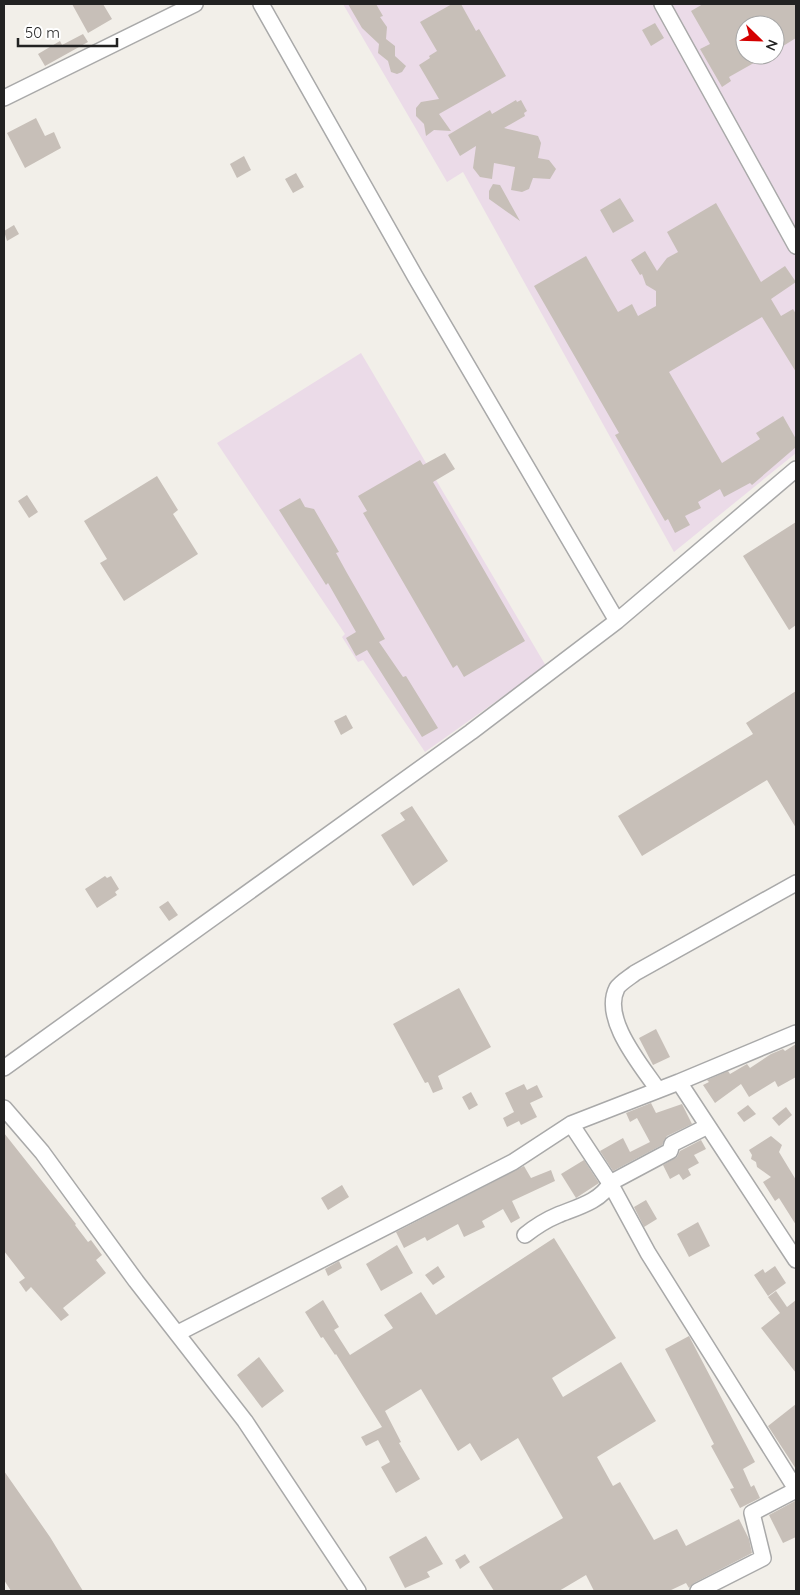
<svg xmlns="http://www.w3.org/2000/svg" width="800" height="1595" font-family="Quicksand,sans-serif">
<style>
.industrial{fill:#ebdbe8;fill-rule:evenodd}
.building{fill:#c7bfb8}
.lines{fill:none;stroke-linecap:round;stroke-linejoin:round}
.street-casing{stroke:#a9a9a9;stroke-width:18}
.street{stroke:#fff;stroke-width:15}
</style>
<rect width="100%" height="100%" fill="#f2efe9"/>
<!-- industrial -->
<path class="industrial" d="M343,4H796V453L674,552L463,172L447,182ZM745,25H775V55H745Z
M361,353L546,666L425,752L363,660L358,662L342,637L345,634L217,443Z"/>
<!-- building -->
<path class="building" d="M72,4H103L112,19L88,33Z
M348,4H376L383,16L380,17L387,27L386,39L395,46V56L406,66L402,72L397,74L391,72L388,61L378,53L379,44L362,28Z
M452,4H461L476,31L479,29L506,76L439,114L451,131L434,130L426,136L424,124L416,116V108L421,102L439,99L419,65L430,58L429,56L437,51L420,22Z
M703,4H796V38L775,51V25H745V55H768L729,77L731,81L722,87L700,49L710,44L691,11Z
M655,23L664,38L651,46L642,30Z
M83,34L88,42L45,66L38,54L60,41L62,45Z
M516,100L517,102L521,100L527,111L524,113L525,116L504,128L538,136L541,143L538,158L549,160L556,169L550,179L533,178L529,189L522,192L511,190L515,167L494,163L492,179L480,177L473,168L476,146L460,156L448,135L490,110L492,114Z
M36,118L45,136L54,132L61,148L25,168L7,133Z
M244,156L251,170L237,178L230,164Z
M296,173L304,187L293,193L285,179Z
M493,184L500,185L520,221L489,199V191Z
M620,198L634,221L613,233L600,210Z
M716,203L761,282L785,266L796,282L771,299L781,316L793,309L796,314V372L762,317L669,372L722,463L760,439L756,433L783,416L796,439V447L752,485L750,483L724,497L720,489L698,502L701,508L685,516L690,525L675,533L668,519L665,521L615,435L619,433L534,286L586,256L618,312L632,304L638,316L656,306V291L646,285L642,274L640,275L631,260L645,251L657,271L667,258L678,252L667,232Z
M14,225L19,234L7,241L4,231Z
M445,453L455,469L433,482L525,641L464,677L457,665L453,668L363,513L367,511L358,496L420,460L423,465Z
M157,476L178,510L173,514L198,554L124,601L100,563L107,559L84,521Z
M27,495L38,512L29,518L18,501Z
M300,498L305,507L314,509L339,552L336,553L347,573L385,639L379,642L403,677L406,676L438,728L422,737L367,650L356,656L346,638L356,632L328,583L326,585L279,510Z
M796,522V625L789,630L743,556Z
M796,691V828L767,780L642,856L618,816L753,734L746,723Z
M346,715L353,728L341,735L334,721Z
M412,806L448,861L413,886L381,835L405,820L400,813Z
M105,876L107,878L111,876L119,889L115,892L117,895L97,908L85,889Z
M168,901L178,915L169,921L159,907Z
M459,988L491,1047L438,1076L443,1089L433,1093L428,1082L425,1083L393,1024Z
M656,1029L670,1057L653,1065L639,1038Z
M796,1044V1077L778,1087L775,1081L749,1097L741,1084L715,1103L703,1085L709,1082L707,1080L728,1071L730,1074L747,1064L750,1068L771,1054L783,1049L785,1051Z
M524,1084L527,1090L537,1085L543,1097L530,1103L537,1117L521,1125L519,1121L507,1127L503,1118L514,1112L505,1093Z
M471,1092L478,1105L469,1110L462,1097Z
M651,1103L656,1113L682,1104L692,1124L667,1136L662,1145L613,1171L600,1151L623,1138L630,1152L650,1142L637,1118L630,1122L626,1113Z
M748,1105L756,1114L744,1122L737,1113Z
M786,1107L792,1115L779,1126L772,1118Z
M4,1133L76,1224L75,1225L88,1242L91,1240L102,1255L96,1260L106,1273L63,1308L69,1315L61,1321L31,1287L26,1292L19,1282L25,1278L4,1251Z
M771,1136L782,1145L779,1152L796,1180V1225L779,1198L775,1201L763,1182L771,1177L757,1167L756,1162L751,1159L752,1155L749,1150Z
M701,1140L706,1149L694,1155L699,1163L688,1169L691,1175L683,1180L679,1174L670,1179L663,1165L677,1157L680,1151Z
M584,1160L599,1183L576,1198L561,1174Z
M524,1166L531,1178L551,1170L555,1181L512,1201L520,1218L511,1223L503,1209L482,1221L485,1227L464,1237L458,1224L427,1241L425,1237L404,1248L396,1232Z
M342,1185L349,1197L328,1210L321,1198Z
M646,1200L657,1219L644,1227L634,1207Z
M698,1222L710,1246L689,1257L677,1234Z
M554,1238L616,1338L552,1378L563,1397L621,1362L656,1421L597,1457L613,1486L620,1482L654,1540L677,1529L686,1546L739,1519L749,1539L752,1553L694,1583L689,1588L686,1583L669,1591H594L586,1575L559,1591H494L479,1567L563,1518L518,1438L481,1461L470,1443L458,1451L421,1389L385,1411L401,1442L399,1443L420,1479L396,1493L381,1467L390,1462L378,1440L366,1446L361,1437L382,1427L336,1354L335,1355L323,1337L321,1338L305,1312L323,1300L339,1327L334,1330L350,1355L393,1328L384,1315L421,1292L436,1315Z
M397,1245L413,1273L381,1291L366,1264Z
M339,1261L342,1268L328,1276L325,1269Z
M438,1266L445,1277L433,1285L425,1275Z
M775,1266L786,1283L768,1296L754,1275L763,1269L765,1273Z
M776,1291L787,1307L796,1300V1373L761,1328L780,1313L768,1297Z
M689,1336L755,1462L743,1469L751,1487L754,1485L760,1498L740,1508L730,1489L734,1488L711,1446L714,1444L665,1349Z
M259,1357L284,1391L262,1408L237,1375Z
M796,1404V1469L768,1426Z
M4,1471L50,1537L83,1591H11L4,1580Z
M795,1501L796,1537L783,1543L769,1515Z
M426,1536L443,1564L427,1572L430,1577L405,1588L389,1557Z
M465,1554L470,1562L460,1569L455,1560Z"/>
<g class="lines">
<defs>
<path id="street" d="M261,4L416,278L617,621
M662,4L796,246
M4,98L195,4
M4,1068L471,732L617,621L796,469
M679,1082L796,1033
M658,1090C642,1066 601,1019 617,988C620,983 630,977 635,973L796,883
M4,1108L42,1152L136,1281L245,1421L358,1591
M571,1124L610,1183L648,1253L796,1489
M525,1235C535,1227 546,1220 558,1215C575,1208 602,1201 610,1183L670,1151L672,1144L708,1126
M178,1333L513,1162L571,1124L679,1082L796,1260
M698,1591L763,1558L752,1513L796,1490"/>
</defs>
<!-- street casing -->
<use href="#street" class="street-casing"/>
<!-- street -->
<use href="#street" class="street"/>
</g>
<!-- border -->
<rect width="800" height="1595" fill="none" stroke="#222222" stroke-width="10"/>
<!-- north arrow -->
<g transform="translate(760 40) rotate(113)"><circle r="24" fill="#ffffff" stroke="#a7a7a7"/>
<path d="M0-4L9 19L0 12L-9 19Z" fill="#d40000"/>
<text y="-8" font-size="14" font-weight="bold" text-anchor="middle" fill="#222222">N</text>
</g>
<!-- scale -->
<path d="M18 38v8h99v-8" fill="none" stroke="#222222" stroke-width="2.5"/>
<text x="25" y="38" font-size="15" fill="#222222" stroke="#ffffff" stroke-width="4" paint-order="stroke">50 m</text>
</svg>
